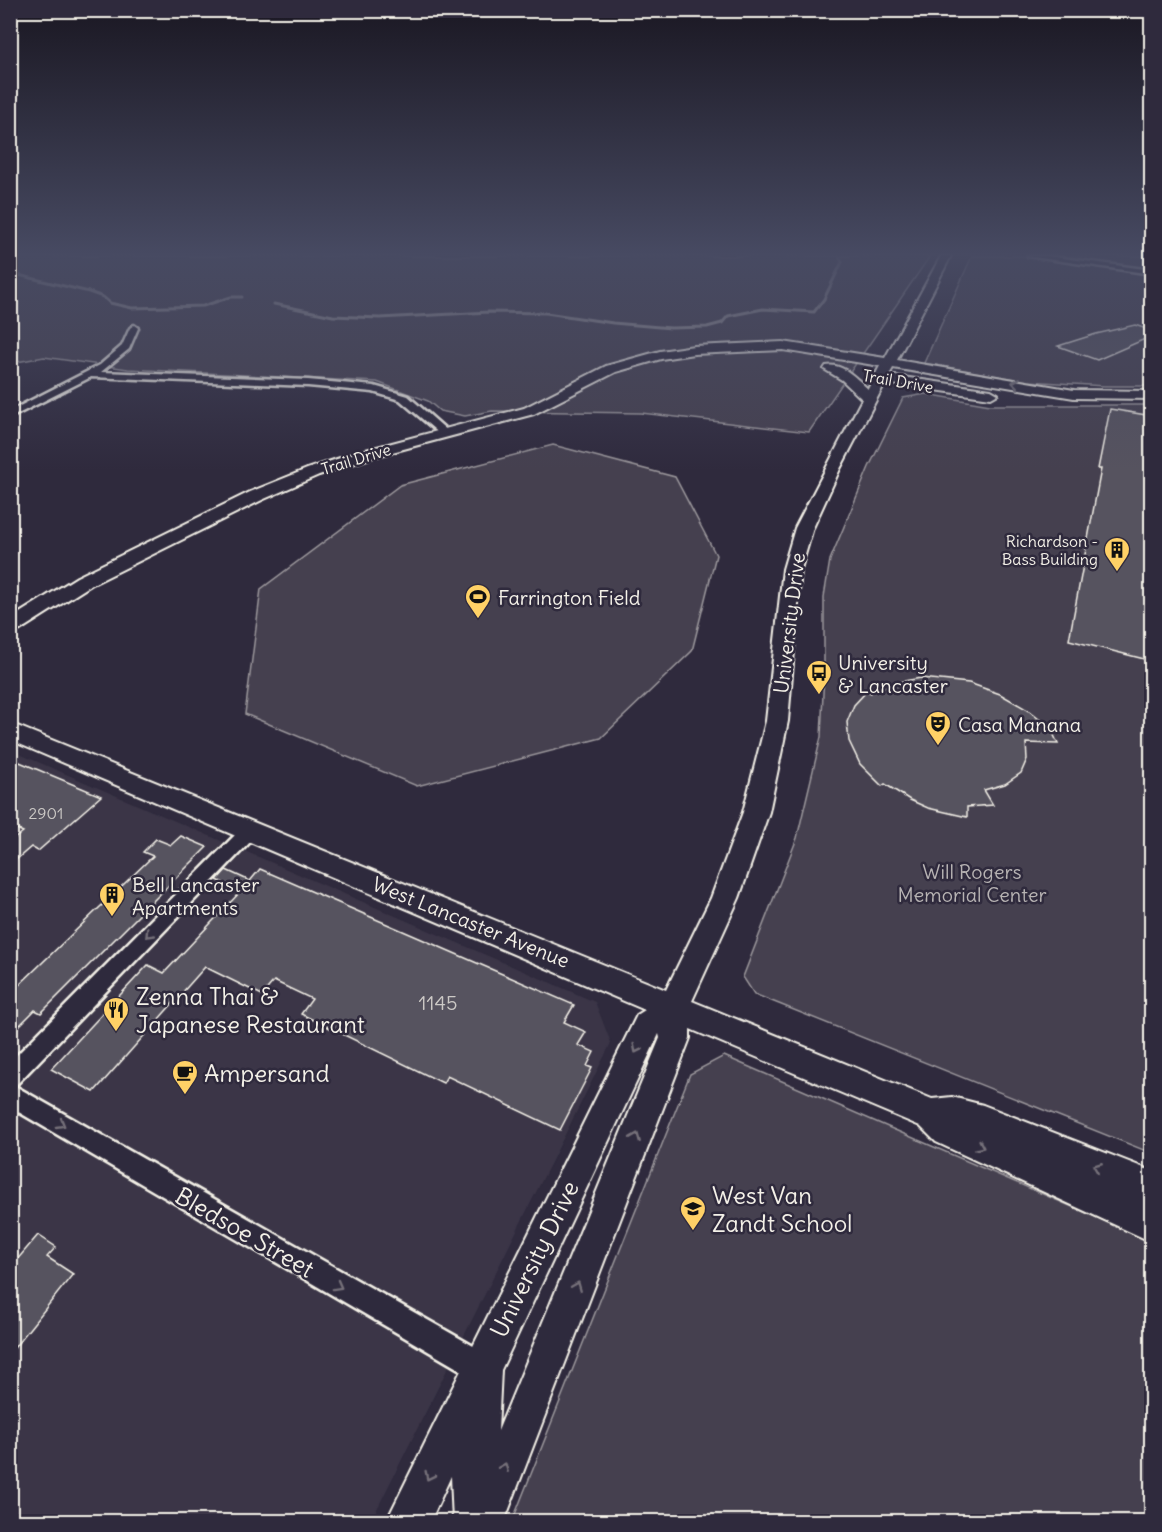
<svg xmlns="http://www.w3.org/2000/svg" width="1162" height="1532" font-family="Delius,sans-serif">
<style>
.built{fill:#3b3647}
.green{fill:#454050;stroke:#9c989c;stroke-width:1.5}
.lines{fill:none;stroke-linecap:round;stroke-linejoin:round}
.stream{stroke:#a19ea0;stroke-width:3}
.building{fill:#56525f;stroke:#f4f1e8;stroke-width:1.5}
.street-casing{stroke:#f4f1e8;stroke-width:5}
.secondary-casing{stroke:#f4f1e8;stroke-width:4}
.street{fill:#2f2a3d;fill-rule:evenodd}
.secondary{fill:#2f2a3d;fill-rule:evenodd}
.oneway{stroke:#747079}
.labels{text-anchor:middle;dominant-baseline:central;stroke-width:5;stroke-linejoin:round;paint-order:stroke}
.far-street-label{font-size:16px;fill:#f4f1e8;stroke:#2f2a3d}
.far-poi-label{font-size:16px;fill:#f4f1e8;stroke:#2f2a3d;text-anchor:end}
.number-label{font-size:16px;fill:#ccc9c6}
.poi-label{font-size:20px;fill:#f4f1e8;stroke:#2f2a3d;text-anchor:start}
.street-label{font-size:20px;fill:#f4f1e8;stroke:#2f2a3d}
.park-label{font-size:20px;fill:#b7b3b3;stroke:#2f2a3d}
.near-number-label{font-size:20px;fill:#ccc9c6}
.near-poi-label{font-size:24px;fill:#f4f1e8;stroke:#2f2a3d;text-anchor:start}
.near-street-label{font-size:24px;fill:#f4f1e8;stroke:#2f2a3d}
</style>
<rect width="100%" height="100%" fill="#2f2a3d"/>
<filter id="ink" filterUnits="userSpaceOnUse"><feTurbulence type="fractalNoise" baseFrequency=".0167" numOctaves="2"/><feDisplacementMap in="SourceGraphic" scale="12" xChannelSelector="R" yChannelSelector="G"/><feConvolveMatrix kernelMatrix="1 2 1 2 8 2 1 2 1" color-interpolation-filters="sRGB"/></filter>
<g filter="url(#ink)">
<!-- built -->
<path class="built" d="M10,750L595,1002L611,1043L371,1521H11Z"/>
<!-- green -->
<path class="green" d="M11,256H930L809,432L641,413L492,411L465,416L440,411L428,401L377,382L128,369L44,357L11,363Z
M972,256H1151V386H1104L1028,381L924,363Z
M926,394L990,405H1151V1153L754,994L743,977L797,838L821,737L824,672V597L830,560L869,467L903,398Z
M553,445L675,477L716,555L692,651L601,738L417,786L245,714L261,589L400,485Z
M724,1056L1151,1241V1521L512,1522L690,1074Z"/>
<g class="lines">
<!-- stream -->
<path class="stream" d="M10,273L89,292L103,297L110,303L132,308L203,306L231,297H242
M274,304L333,316L380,318L489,312L546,313L613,323L671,328L707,327L722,323L728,316L763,309L814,312L824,299L842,262L839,256"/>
</g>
<!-- building -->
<path class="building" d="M1135,325L1152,331V336L1097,360L1058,346L1096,334Z
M1110,409L1152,416V661L1069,640L1101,469H1098Z
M921,678L969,683L1000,694L1028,710L1051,729L1058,744L1026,743L1027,759L1021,773L1005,784L984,790L993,805L967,807V817L928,808L910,800L885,784L882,786L860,764L849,741L847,722L854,705L867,691L871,693L893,683Z
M10,758L101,796L38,851L31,847L10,865V842L23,832L10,826Z
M181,836L207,847L41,1013L35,1010L10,1035V982L18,986L153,856L143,852L156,839L171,845Z
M260,869L574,1005L564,1022L586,1032L578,1045L594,1052L587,1066L592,1068L560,1130L447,1076L443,1083L301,1014L312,999L274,981L262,995L205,967L94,1092L51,1069L148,965L164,973L241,891L217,880L226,870L250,881Z
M38,1235L56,1247L47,1257L73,1274L10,1353V1268Z"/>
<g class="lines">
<defs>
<path id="street" d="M1027,256H1047L1152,270V274Z
M134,325L138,328L129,349L101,372L308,380L374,386L408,396L450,433L445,436L441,435L400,400L373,392L308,386L91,377L10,418V411L100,365L122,346L130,328Z
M249,825L255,827L258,832L255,837L15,1086L491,1356L495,1366L491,1376L481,1380L471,1376L10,1107V1062L243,827Z"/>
<path id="secondary" d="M941,256H951L897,360L1074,390L1152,391V399L1074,398L893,368L889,375L991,390L998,394L991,398L885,383L840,469L813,528L801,569L788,721L769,812L739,898L692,1001L932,1099L952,1097L983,1105L1152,1171V1242L936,1142L920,1126L690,1029V1038L504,1522H453L451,1476L430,1522H386L637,1015L645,1010L10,740V723L666,990L711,898L743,812L766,721L783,569L795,528L862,399L842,380L824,369L826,366C842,362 857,379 868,389L880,366L783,350L694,354L661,359L616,372L534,414L370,458L319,475L262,500L91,585L17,632L10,634V619L77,577L250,492L307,469L358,452L524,408L606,366L660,351L694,346L783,342L885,358ZM659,1034L660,1038L498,1431L501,1370Z"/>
</defs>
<!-- street casing -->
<use href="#street" class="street-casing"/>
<!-- secondary casing -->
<use href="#secondary" class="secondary-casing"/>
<!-- street -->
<use href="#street" class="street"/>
<!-- secondary -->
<use href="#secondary" class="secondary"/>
</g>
<!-- one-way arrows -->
<defs><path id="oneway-chevron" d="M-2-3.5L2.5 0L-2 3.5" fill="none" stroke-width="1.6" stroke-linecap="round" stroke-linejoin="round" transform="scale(1.5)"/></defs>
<g class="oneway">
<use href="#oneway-chevron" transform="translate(1016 383) rotate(-171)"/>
<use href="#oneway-chevron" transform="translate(149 934) rotate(134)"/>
<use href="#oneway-chevron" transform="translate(637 1049) rotate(116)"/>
<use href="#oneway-chevron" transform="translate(61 1124) rotate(30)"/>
<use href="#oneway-chevron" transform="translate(636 1137) rotate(-68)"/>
<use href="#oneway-chevron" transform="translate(980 1146) rotate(25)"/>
<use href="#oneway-chevron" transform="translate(1097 1167) rotate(-158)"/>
<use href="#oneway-chevron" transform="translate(338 1286) rotate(29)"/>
<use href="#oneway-chevron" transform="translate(577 1286) rotate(-68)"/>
<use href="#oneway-chevron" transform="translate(504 1467) rotate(-68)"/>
<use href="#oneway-chevron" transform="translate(429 1476) rotate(116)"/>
</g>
</g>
<!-- sky -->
<linearGradient id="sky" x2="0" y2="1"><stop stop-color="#1a1722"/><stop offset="0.54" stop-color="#474a62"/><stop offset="1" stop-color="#474a62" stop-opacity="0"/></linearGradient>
<rect width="1162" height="470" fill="url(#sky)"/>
<!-- icons -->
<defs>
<symbol id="building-pin" viewBox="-11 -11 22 30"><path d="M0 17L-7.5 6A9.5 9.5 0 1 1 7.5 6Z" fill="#ffd166" stroke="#2f2a3d"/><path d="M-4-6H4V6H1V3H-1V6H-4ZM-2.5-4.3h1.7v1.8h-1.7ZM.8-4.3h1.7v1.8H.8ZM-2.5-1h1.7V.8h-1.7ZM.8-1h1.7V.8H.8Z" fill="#111"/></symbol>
<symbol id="stadium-pin" viewBox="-11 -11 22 30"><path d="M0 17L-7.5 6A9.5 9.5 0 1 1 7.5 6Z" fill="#ffd166" stroke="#2f2a3d"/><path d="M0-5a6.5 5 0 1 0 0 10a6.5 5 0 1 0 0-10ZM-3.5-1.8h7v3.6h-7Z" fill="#111"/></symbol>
<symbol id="bus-pin" viewBox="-11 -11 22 30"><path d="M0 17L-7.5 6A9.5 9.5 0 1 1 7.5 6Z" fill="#ffd166" stroke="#2f2a3d"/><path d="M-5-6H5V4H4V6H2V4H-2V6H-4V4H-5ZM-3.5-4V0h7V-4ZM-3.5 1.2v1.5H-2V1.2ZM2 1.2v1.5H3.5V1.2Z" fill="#111"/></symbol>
<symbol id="theatre-pin" viewBox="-11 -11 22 30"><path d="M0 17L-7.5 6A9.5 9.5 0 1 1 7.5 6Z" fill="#ffd166" stroke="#2f2a3d"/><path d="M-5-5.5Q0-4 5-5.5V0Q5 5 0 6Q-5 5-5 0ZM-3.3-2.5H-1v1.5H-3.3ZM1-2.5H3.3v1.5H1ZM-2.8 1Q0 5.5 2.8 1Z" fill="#111"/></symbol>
<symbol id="restaurant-pin" viewBox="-11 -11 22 30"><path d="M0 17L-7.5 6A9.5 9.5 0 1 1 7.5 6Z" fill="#ffd166" stroke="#2f2a3d"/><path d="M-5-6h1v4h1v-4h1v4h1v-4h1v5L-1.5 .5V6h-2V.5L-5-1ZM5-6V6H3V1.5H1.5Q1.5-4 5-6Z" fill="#111"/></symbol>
<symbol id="cafe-pin" viewBox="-11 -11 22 30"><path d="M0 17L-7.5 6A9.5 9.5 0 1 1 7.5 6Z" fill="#ffd166" stroke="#2f2a3d"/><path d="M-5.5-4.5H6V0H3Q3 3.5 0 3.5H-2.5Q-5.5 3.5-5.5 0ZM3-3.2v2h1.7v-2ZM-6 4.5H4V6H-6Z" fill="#111"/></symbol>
<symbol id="school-pin" viewBox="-11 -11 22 30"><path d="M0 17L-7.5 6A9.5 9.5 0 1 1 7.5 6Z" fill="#ffd166" stroke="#2f2a3d"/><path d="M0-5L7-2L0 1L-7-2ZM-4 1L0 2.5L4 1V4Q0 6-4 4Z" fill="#111"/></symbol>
</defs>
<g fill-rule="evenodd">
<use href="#building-pin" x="1102" y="535" width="30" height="40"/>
<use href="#stadium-pin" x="463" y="582" width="30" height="40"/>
<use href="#bus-pin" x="804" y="658" width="30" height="40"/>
<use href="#theatre-pin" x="923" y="709" width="30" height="40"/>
<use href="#building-pin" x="97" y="880" width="30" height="40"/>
<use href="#restaurant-pin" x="101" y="995" width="30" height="40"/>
<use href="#cafe-pin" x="170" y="1058" width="30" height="40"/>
<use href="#school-pin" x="678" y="1194" width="30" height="40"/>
</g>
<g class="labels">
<!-- far-street labels -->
<g class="far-street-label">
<text transform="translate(898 381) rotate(10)">Trail Drive</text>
<text transform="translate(356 459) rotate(-17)">Trail Drive</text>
</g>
<!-- far-poi labels -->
<g class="far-poi-label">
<text x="1098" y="541">Richardson -<tspan x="1098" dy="18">Bass Building</tspan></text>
</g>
<!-- number labels -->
<g class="number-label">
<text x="46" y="813">2901</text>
</g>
<!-- poi labels -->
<g class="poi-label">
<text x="498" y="597">Farrington Field</text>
<text x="838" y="662">University<tspan x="838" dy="23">&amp; Lancaster</tspan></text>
<text x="958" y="724">Casa Manana</text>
<text x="132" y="884">Bell Lancaster<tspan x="132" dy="23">Apartments</tspan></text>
</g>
<!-- street labels -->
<g class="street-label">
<text transform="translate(789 623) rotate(-83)">University Drive</text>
<text transform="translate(471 922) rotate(22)">West Lancaster Avenue</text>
</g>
<!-- park labels -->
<g class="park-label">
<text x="972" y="871">Will Rogers<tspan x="972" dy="23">Memorial Center</tspan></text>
</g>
<!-- near-number labels -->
<g class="near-number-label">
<text x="438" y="1002">1145</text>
</g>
<!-- near-poi labels -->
<g class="near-poi-label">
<text x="136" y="996">Zenna Thai &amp;<tspan x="136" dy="28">Japanese Restaurant</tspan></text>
<text x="204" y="1073">Ampersand</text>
<text x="712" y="1195">West Van<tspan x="712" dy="28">Zandt School</tspan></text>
</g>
<!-- near-street labels -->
<g class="near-street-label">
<text transform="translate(245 1232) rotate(30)">Bledsoe Street</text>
<text transform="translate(534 1259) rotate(-64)">University Drive</text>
</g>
</g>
<!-- margin -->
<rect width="1162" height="1532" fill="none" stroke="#2f2a3d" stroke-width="36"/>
<rect x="18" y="18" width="1126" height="1496" fill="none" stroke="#f4f1e8" stroke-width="2" filter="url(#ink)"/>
</svg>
